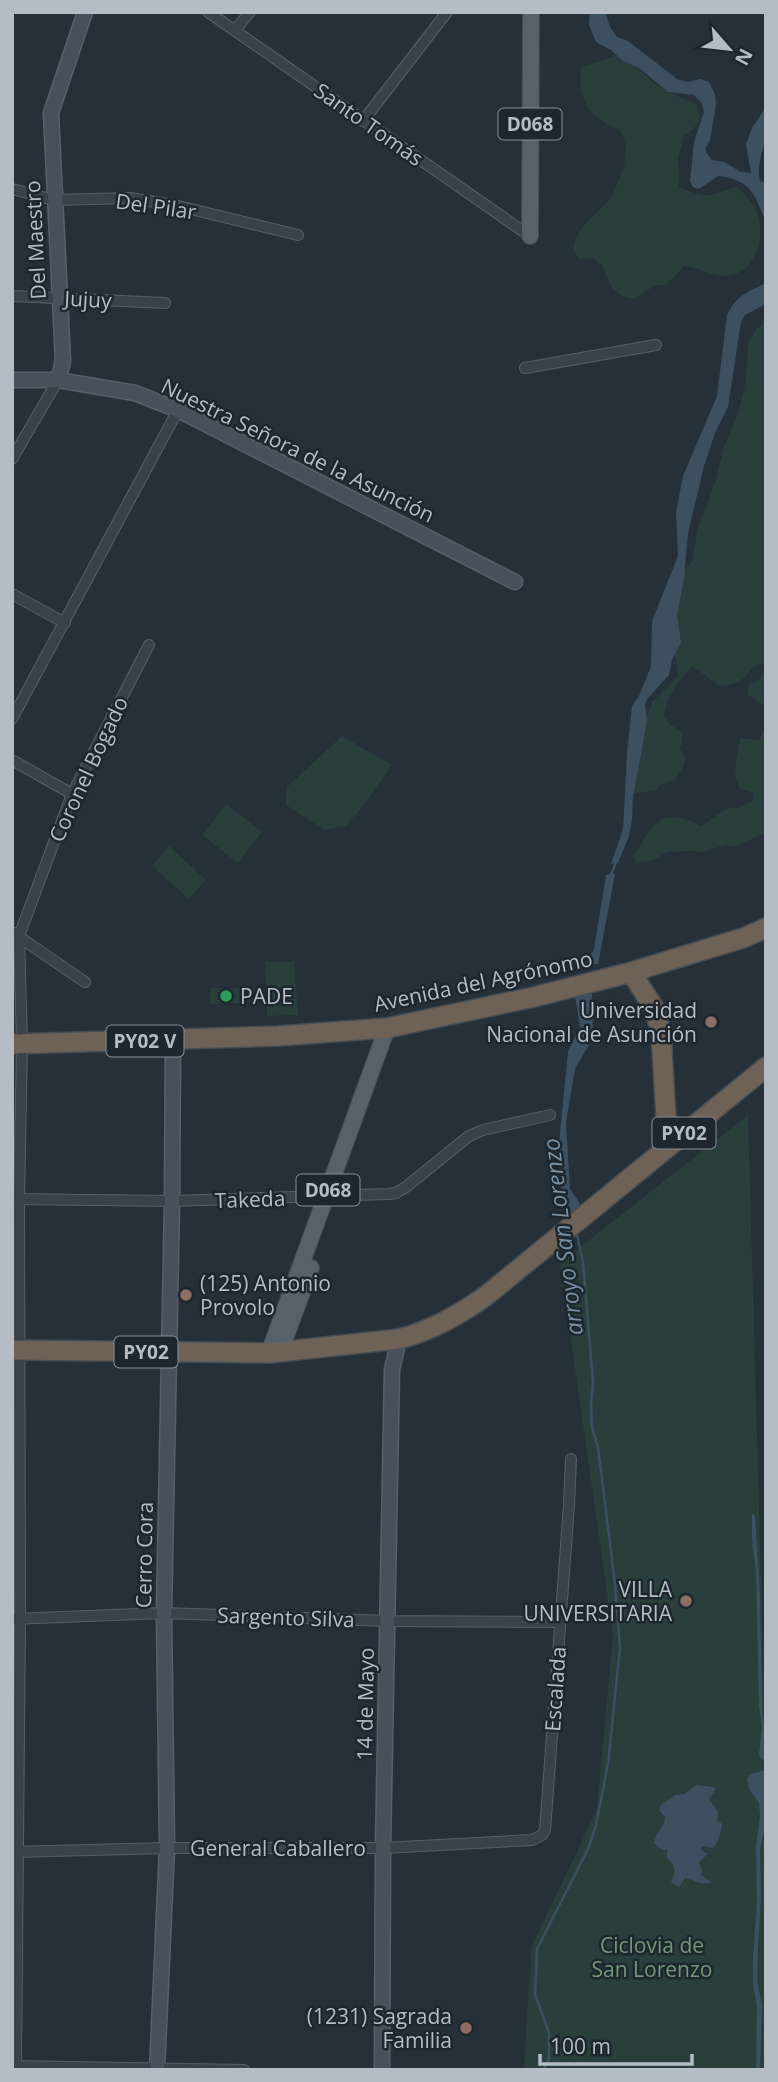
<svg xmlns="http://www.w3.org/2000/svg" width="778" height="2082" font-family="'Open Sans',sans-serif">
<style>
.green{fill:#2a3e3c}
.water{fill:#3d5060}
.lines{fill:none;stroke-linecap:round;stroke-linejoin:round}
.stream{stroke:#3d5060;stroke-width:2.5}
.street-casing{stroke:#576067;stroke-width:12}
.secondary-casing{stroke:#576067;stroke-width:17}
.primary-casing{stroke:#424b52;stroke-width:18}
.highway-casing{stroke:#444d54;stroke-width:22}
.street{stroke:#394249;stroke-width:10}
.secondary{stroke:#47515c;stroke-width:14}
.primary{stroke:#576169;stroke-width:16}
.highway{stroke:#6e6256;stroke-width:19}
.leisure-dot{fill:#2e9e5b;stroke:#1e272e;stroke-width:2.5}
.education-dot{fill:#8d6e63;stroke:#1e272e;stroke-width:2.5}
.labels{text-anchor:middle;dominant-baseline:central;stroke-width:5;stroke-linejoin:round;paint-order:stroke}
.shield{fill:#1e272e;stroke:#879098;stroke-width:2}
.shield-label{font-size:19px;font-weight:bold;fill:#b4bdc5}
.street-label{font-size:21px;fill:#b4bdc5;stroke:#1e272e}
.poi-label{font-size:21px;fill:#b4bdc5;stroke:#1e272e;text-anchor:end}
.park-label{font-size:21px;fill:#759878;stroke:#1e272e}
.water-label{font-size:23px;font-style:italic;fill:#7891a5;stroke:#1e272e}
</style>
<rect width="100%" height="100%" fill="#253039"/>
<!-- green -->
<path class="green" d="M616,55L623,61L635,66L653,82L668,92L697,105L701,118L693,130L684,135L678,160L679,187C690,191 703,198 715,194C724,192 727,188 738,187C745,196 757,206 759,218C764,243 754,274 726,276C715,277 699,267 684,266L667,284L654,286L634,299L622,296L612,288L602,265L592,258L580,260L573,250C576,227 592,218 607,202C615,194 626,164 626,152C626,146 624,136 620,131C617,128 609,126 605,123C584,111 578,92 581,68Z
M766,322V666L763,663C751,666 751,671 744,678C738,684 727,685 720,686C710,680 702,671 692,667C676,684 668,693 664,716L669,724L683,732L680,749L685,757L684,765L676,779L660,785L655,791L635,793L631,792L635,720L647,717L653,701L678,677L676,660L671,649L683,571L692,562L698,528L716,480L724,446L738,414L746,380L748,345L756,329Z
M766,672V707L747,694L749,685L757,682Z
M766,728V832L735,847L726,845L702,852L694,851L668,852L654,860L637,863L632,857C646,840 653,811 680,818C688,820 694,821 701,826L728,808H737L753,801L754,793L739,788C731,767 738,760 740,738L759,740Z
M342,736L392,765L367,801L346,826L324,830L286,805L287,787Z
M226,804L262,832L238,863L202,835Z
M169,846L206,880L189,899L152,866Z
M265,962H294L298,1015L267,1016Z
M211,988H242L241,1003L210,1004Z
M748,1115L766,1757V2070H524L531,1948L597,1809L613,1635L560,1263Z"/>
<!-- water -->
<path class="water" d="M590,12H605L610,27L617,37L628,41L677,79L688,82L700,79L709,82L715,94L716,105L710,140L706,147V152L712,160L724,162L741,172L751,173L746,144L752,128L766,107C766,116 767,127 766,136C763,151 756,165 760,181L766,183V223C755,195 752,180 718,176L699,189L693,187L690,181L694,142L704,112L702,103L694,95L668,92L639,68L623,61L611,50L596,42L589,25Z
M766,283V304L745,315L741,322L728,407L715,433L704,466L688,533L684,578L677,615L681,643L672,660L669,675L648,698L645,704L647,721L633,797L632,820L629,836L618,863L611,864L623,829L627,754L632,706L639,696L651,666L652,621L678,556L676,512L683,476L717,396L727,315C736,296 747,292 766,283Z
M615,874L598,964L586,965L594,949L606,875Z
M592,992L593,1038L575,1069L566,1122L570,1189L579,1202L580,1209L569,1218L567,1205L562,1196L559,1171V1143L568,1052L580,1026L575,996Z
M752,1514L755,1516L760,1595L762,1706L766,1759H762L759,1755L762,1727L759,1705L756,1571L752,1539Z
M766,1770L764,1829L760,1851L761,1897L758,1947L757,1980L762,2005L760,2070H756L757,2007L753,1985V1958L757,1904L756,1847L760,1816L759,1803L749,1789L747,1779L750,1774Z
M696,1785L713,1787L716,1789L709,1799L718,1811L717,1820L722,1824C721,1832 718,1843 713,1848L703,1846L701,1848L702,1851L708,1854L699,1862L702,1870L701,1875L711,1882C702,1886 694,1880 685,1878L679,1887L671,1882L675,1872L672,1863L667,1858V1850H662L654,1843C657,1830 665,1827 665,1817L659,1810L661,1805L675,1795L685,1794Z"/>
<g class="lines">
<!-- stream -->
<path class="stream" d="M610,877L617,860
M543,2070L549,2059V2033L535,1994L537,1949L588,1849L596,1825L608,1764L620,1648L615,1584L598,1447L592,1428L591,1405L593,1383L583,1262L576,1231"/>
<defs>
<path id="street" d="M208,12L530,236
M235,30L250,12
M363,121L447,12
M12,189L54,200L130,198L174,205L298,235
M12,296L165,303
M525,368L656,345
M12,459L58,380
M12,594L65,623
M12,719L178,410
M12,760L72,794
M12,932L85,982
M13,1199L172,1201L388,1194L396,1193L406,1187L469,1136L483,1130L550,1115
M12,1619L164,1613L388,1621L560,1622
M12,1852L167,1848H383L532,1840L542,1835L545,1830L569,1505L571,1459
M12,2066L244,2070
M16,2070L20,1619L19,1199L22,1044L19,936L72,794L149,645"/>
<path id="secondary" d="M12,380H58L135,393L178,410L515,582
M58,380L63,361L51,113L85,12
M157,2070L167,1848L164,1613L172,1201L173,1040
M382,2070L383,1848L392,1369L399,1339"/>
<path id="primary" d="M530,236L531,12
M280,1352L311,1268
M269,1353L387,1028"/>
<path id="highway" d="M631,972L654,1008L661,1032L666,1118L676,1140
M12,1044L278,1036L387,1028L534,997L628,973L743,938L766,928
M12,1350L269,1353L399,1339C433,1330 459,1315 487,1295L766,1067"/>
</defs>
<!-- street casing -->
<use href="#street" class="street-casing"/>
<!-- secondary casing -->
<use href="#secondary" class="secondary-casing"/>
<!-- primary casing -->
<use href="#primary" class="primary-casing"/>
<!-- highway casing -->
<use href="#highway" class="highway-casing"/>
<!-- street -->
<use href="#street" class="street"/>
<!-- secondary -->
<use href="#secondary" class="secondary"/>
<!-- primary -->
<use href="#primary" class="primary"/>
<!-- highway -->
<use href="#highway" class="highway"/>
</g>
<!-- markers -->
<circle class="leisure-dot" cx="226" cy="996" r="7"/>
<g class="education-dot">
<circle cx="711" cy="1022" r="7"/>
<circle cx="186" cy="1295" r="7"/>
<circle cx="686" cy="1601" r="7"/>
<circle cx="466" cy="2028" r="7"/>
</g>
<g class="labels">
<!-- shield labels -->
<g class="shield">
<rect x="498.5" y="108.5" width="63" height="31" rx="5"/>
<rect x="106.5" y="1025.5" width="77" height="31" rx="5"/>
<rect x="652.5" y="1117.5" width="63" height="31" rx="5"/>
<rect x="296.5" y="1174.5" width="63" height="31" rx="5"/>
<rect x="114.5" y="1336.5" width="63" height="31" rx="5"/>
</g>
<g class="shield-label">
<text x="530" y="124">D068</text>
<text x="145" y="1041">PY02 V</text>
<text x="684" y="1133">PY02</text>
<text x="328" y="1190">D068</text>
<text x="146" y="1352">PY02</text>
</g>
<!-- street labels -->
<g class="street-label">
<text transform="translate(369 124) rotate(35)">Santo Tomás</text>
<text transform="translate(156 206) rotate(8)">Del Pilar</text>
<text transform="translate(35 240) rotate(-93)">Del Maestro</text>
<text transform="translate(88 299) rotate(3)">Jujuy</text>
<text transform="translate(298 450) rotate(26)">Nuestra Señora de la Asunción</text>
<text transform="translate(88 769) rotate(-65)">Coronel Bogado</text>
<text transform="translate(483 981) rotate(-12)">Avenida del Agrónomo</text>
<text transform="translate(250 1199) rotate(-2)">Takeda</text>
<text transform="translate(144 1555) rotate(-89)">Cerro Cora</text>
<text transform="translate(286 1617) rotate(2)">Sargento Silva</text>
<text transform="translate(555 1689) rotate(-86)">Escalada</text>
<text transform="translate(365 1704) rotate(-89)">14 de Mayo</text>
<text x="278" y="1848">General Caballero</text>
</g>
<!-- poi labels -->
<g class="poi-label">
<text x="240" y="996" text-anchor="start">PADE</text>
<text x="697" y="1010">Universidad<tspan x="697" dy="24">Nacional de Asunción</tspan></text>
<text x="200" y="1283" text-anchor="start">(125) Antonio<tspan x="200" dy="24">Provolo</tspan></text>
<text x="672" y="1589">VILLA<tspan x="672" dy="24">UNIVERSITARIA</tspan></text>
<text x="452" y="2016">(1231) Sagrada<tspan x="452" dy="24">Familia</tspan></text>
</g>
<!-- park labels -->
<g class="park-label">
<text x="652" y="1945">Ciclovia de<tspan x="652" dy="24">San Lorenzo</tspan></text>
</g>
<!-- water labels -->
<g class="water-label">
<text transform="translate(562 1237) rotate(-97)">arroyo San Lorenzo</text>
</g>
</g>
<!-- border -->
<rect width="778" height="2082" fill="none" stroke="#b4bdc5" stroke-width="28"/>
<!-- north arrow -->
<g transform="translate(729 49) rotate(118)" stroke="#1e272e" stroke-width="5" paint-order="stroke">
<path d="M0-5L12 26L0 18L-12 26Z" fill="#b4bdc5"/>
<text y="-10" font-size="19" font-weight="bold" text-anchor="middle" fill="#b4bdc5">N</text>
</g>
<!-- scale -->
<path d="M540 2054v10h152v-10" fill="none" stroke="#b4bdc5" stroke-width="3.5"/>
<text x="550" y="2054" font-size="21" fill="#b4bdc5" stroke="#1e272e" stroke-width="5" paint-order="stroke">100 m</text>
</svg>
